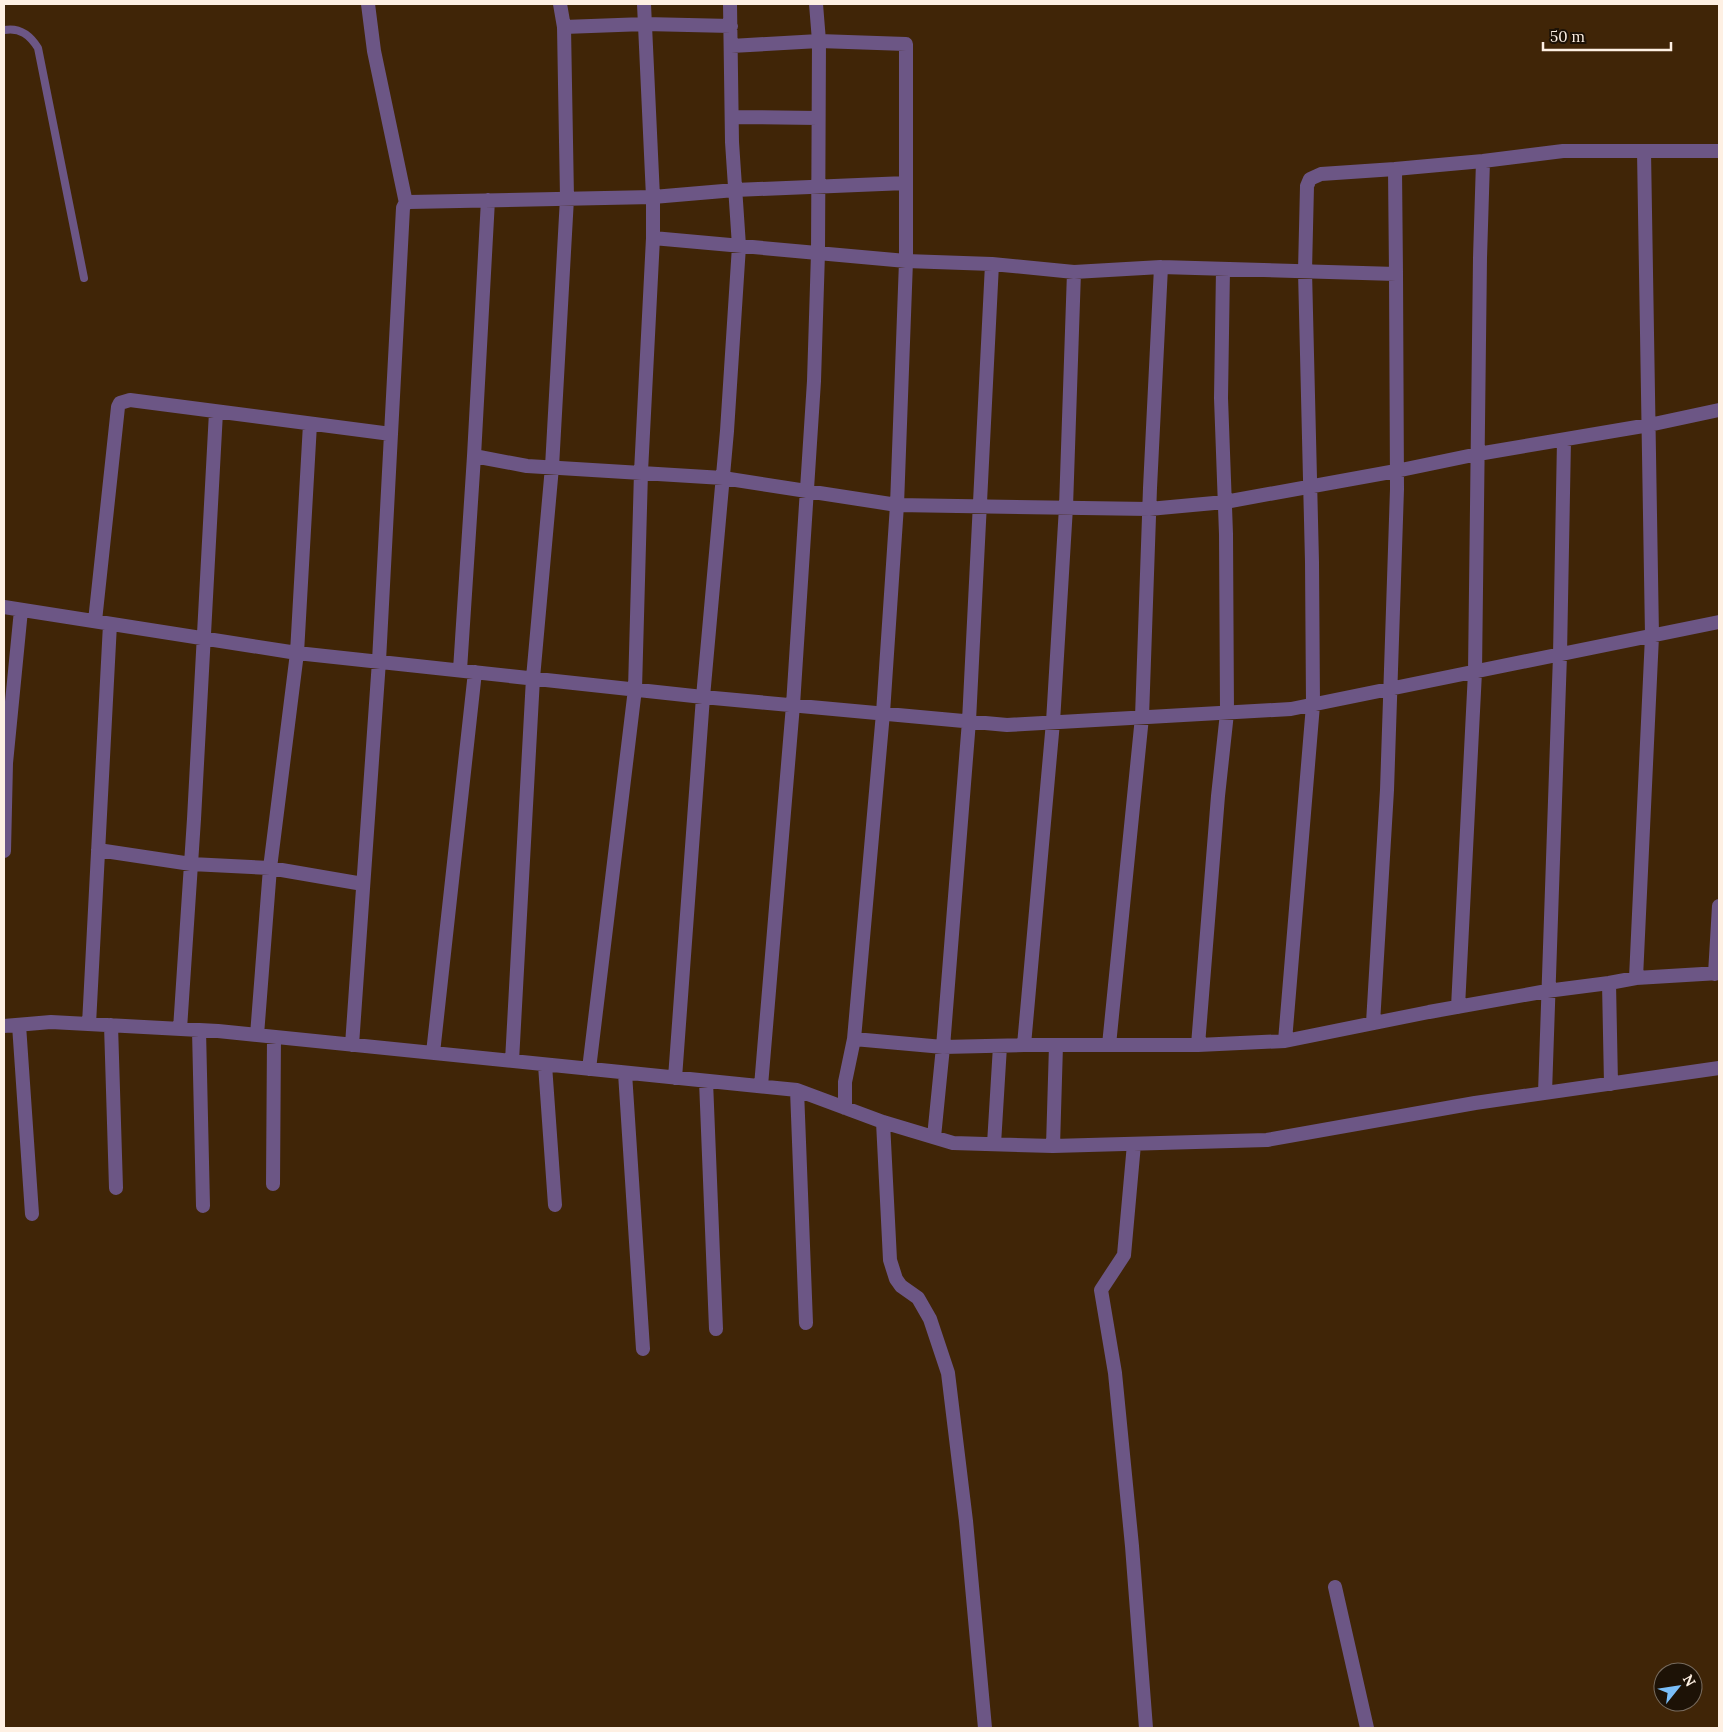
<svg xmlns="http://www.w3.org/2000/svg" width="1723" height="1732" font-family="Lora,serif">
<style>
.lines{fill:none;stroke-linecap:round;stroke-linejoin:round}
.service{stroke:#6c5685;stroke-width:8}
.minor{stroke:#6c5685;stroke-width:14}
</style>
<rect width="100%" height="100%" fill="#402507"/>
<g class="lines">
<!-- service -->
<path class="service" d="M4,30C20,27 30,35 38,48L84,278"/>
<!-- minor -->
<path class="minor" d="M368,4L374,51L406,203
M560,4L564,27
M644,4L653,197L735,190L906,183
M731,46L819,41L906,44V261L897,505L883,713L854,1039L845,1082V1108
M732,117L818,118
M474,456L527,466L723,478L897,505L1149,509L1225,502L1396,471L1478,454L1649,425L1719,410
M4,607L297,653L703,697L1007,725L1291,709L1719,622
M95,621L118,407L120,403L130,400L391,434L403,208L405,204L409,202L653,197V238L906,261L992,264L1074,272L1161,267L1396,274L1395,169L1483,161L1563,151H1719
M460,670L474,456L488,200
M98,850L191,864L270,868L363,884
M4,851L6,763L21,610
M1715,974L1719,906
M1636,978L1652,636L1644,151
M1609,983L1611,1084
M1458,1007L1475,672L1480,258L1483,161
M1373,1023L1387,790L1397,489L1396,274
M89,1024L110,624
M19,1025L32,1214
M111,1025L116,1188
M4,1026L51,1022L218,1031L797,1090L883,1122L953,1143L1053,1146L1267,1140L1475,1103L1719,1068
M180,1029L194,819L216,412
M199,1030L203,1206
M257,1035L270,868L297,653L310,424
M854,1039L943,1047L1024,1045H1198L1285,1041L1429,1012L1547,991L1609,983L1636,978L1719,973
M1285,1041L1313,705L1312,562L1305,271L1307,186L1310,179L1321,174L1395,169
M352,1045L379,661L391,434
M1024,1045L1053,722L1066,507L1074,272
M1109,1045L1142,717L1150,488L1161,267
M1198,1045L1218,796L1227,713L1226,534L1221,398L1223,269
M433,1053L475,672
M512,1061L533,678L552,467L567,198L564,27L645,24L731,26
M545,1065L555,1205
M589,1069L635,689L641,472L653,238
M625,1073L643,1349
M675,1078L703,697L727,431L739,246L732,142L730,4
M706,1081L716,1329
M761,1086L793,705L814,381L818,253L819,41L816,4
M797,1090L806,1323
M1545,1093L1560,655L1564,440
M883,1122L890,1260L896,1279L901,1286L918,1298L930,1319L948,1373L966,1521L985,1728
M934,1137L943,1047L969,721L992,264
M994,1144L1000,1046
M1134,1144L1124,1255L1101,1290L1115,1373L1132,1546L1146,1728
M1053,1146L1056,1045
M273,1184L274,1037
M1335,1587L1367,1728"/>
</g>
<!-- border -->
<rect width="1723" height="1732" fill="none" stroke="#fef0e3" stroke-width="10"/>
<!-- north arrow -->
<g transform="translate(1678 1687) rotate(60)"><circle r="24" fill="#1d1206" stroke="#776b5e"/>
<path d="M0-4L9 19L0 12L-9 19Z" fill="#7abef8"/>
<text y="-8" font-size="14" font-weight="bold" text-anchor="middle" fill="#fef0e3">N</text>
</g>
<!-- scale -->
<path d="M1543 42v8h128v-8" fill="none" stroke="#fef0e3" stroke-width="2.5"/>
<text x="1550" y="42" font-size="15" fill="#fef0e3" stroke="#1d1206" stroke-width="4" paint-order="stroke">50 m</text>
</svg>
